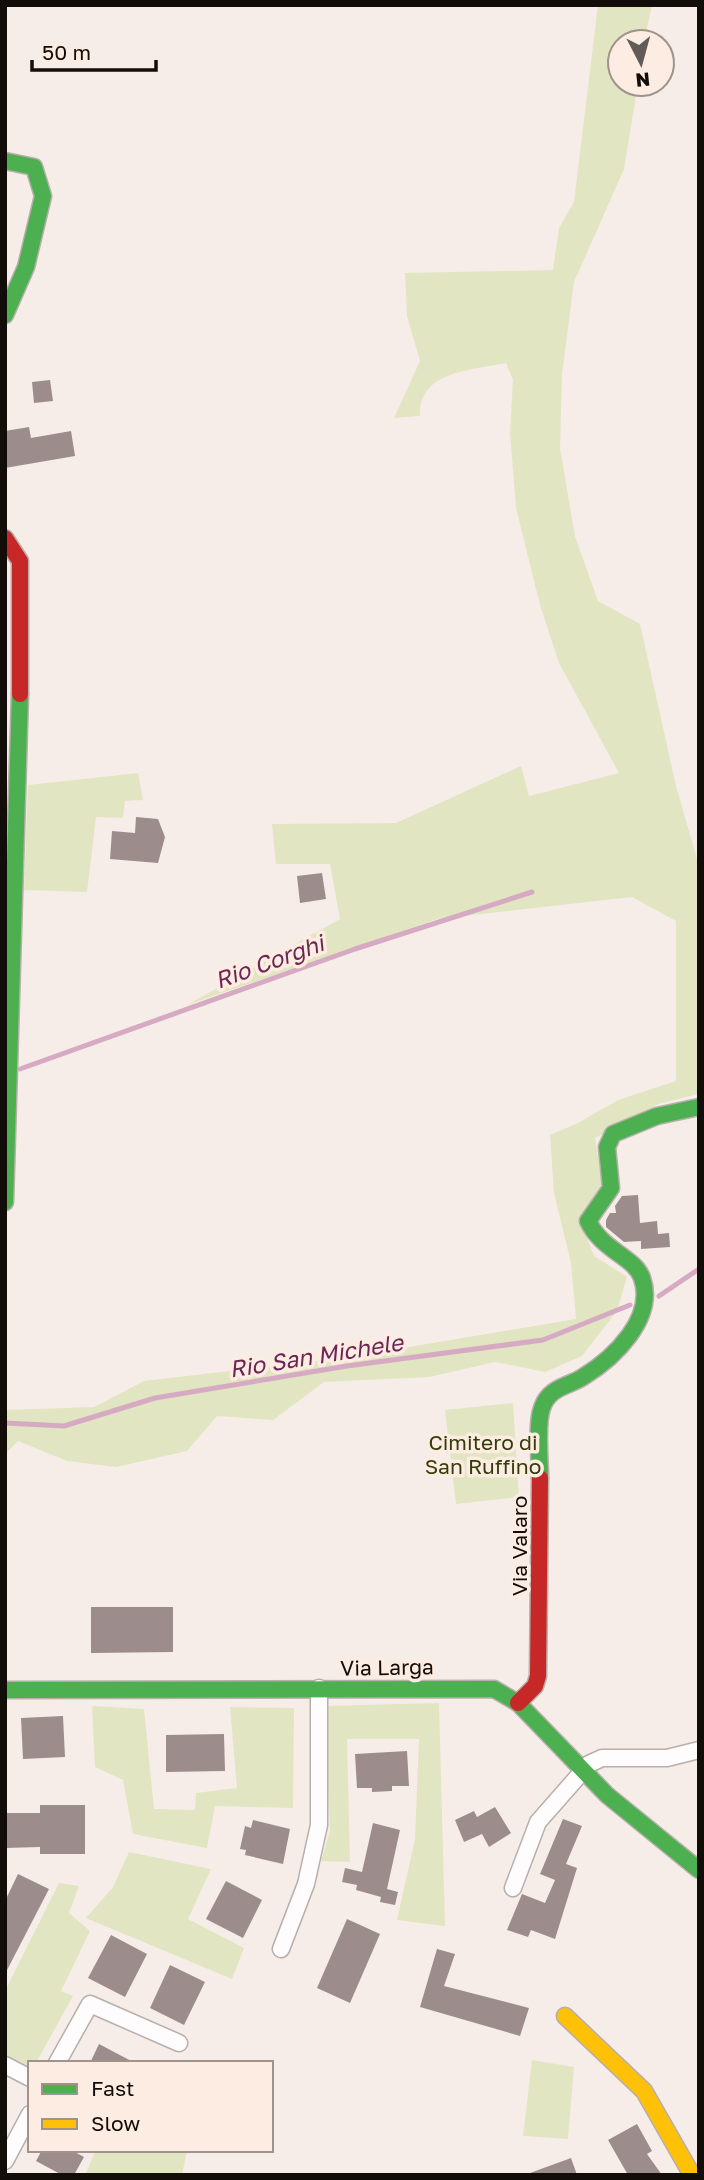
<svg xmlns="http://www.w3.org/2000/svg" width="704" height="2180" font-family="'Golos Text',sans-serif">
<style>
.green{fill:#e2e5c2}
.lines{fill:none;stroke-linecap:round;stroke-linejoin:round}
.stream{stroke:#d6aac2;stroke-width:5}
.building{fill:#9c8d8c}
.street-casing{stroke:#b7afac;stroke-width:19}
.fast-casing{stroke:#b7afac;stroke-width:19}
.slow-casing{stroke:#b7afac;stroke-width:19}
.jam-casing{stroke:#b7afac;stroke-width:19}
.street{stroke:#fefcfc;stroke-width:16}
.fast{stroke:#4caf50;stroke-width:16}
.slow{stroke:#ffc107;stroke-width:16}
.jam{stroke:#c62828;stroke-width:16}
.labels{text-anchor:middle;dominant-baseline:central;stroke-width:7;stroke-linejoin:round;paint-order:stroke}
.park-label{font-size:21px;fill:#343c0b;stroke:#fcece2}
.street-label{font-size:21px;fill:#130d0a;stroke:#fcece2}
.water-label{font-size:23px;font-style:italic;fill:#6c2554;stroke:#fcece2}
</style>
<rect width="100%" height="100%" fill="#f6ede8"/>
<!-- green -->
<path class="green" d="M598,5H652L644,42H620V84H638L624,169L574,282L562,374L560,448L575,536L598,601L640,624L676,786L699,866V1094L661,1103L595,1138L602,1183L580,1219L594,1256L627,1277L617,1311L582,1356L545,1372L495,1362L429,1377L324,1382L273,1420L217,1416L187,1451L116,1467L67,1461L18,1441L5,1454V1410L94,1407L144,1381L350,1357L576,1319L571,1263L554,1193L550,1135L578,1123L618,1100L676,1081V921L632,897L437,919L187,1005L340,919L330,864H276L272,824L396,823L521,766L529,796L619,773L559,663L540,605L516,508L510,433L513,380L506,363C472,370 418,371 420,416L394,418L420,361L407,316L405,273L553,270L559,228L574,202Z
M138,773L143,800L125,801L123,818L96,817L87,892L24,890L28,785Z
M513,1403L519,1497L456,1504L445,1410Z
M439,1703L445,1926L397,1920L415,1839L419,1739H347L350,1862L321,1861L330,1831L324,1706Z
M92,1706L144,1709L154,1809L195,1810L196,1793L237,1788L230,1707L294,1708L293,1808L215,1806L207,1848L133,1834L123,1780L95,1767Z
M129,1852L211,1869L188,1919L244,1948L232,1979L86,1918L113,1887Z
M59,1883L79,1886L69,1913L90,1931L61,1991L73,1996L36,2063H30V2067L5,2055V1991Z
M532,2060L574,2067L568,2139L523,2136Z
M96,2150H187L182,2175H85Z"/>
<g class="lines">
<!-- stream -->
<path class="stream" d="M20,1069L355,949L532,892
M659,1296L699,1269
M5,1423L64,1426L155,1398L347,1366L543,1340L630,1305"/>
</g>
<!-- building -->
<path class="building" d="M50,380L53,401L34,403L32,382Z
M29,427L31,438L71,431L75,456L5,468V431Z
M136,817L158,819L165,837L158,863L110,859L112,831L135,833Z
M322,873L326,899L300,903L297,876Z
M638,1195L640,1223L657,1221L658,1234L669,1233L670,1247L641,1249V1241L624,1242L606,1227V1220L610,1213H616L615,1206L622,1196Z
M91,1607H173V1652L91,1653Z
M63,1716L65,1757L23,1759L21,1718Z
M224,1734L225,1771L166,1772V1735Z
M407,1751L409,1786H392V1791L372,1792V1788H357L355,1754Z
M40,1805H85V1854H40V1847L5,1848V1813H40Z
M495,1807L511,1833L489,1847L482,1834L464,1842L455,1820L474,1811L477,1817Z
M563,1819L582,1826L566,1864L577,1868L555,1939L531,1930L528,1937L507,1930L522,1894L545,1903L555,1880L540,1874Z
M253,1820L290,1829L283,1864L245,1855L246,1850L240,1849L245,1826L251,1828Z
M373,1823L400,1830L387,1889L398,1892L395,1905L380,1902L381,1897L356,1890L357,1885L342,1882L345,1868L362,1872Z
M18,1874L49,1889L5,1974V1901Z
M226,1881L262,1900L243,1938L206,1919Z
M347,1919L380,1934L350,2003L317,1988Z
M111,1935L147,1954L125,1997L88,1978Z
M437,1949L455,1954L444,1986L529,2008L520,2036L420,2007Z
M170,1965L205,1982L184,2025L150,2008Z
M99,2044L135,2063H90Z
M637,2124L652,2151L647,2154L662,2175H628L608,2140Z
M42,2150H71L84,2157L74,2175H62L36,2161Z
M571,2158L577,2175H531L530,2173Z"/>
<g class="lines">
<defs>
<path id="street" d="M513,1888L538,1822L589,1764L602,1758H667L699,1750
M281,1949L306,1884L319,1825V1688
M57,2063L90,2004L179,2043
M5,2065L30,2078
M5,2161L30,2114"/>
<path id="fast" d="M5,161L34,167L43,196L26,267L5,315
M5,1202L20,694
M540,1478C540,1460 536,1424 542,1408C549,1387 567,1387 583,1377C614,1358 656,1318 642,1278C635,1257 602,1251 588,1221L611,1188L607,1147L613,1134L657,1116L699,1107
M5,1690L494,1689L518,1703L607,1795L699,1870"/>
<path id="slow" d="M565,2016L644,2091L692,2175"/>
<path id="jam" d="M5,538L20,561V694
M518,1703L535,1686L538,1676L540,1478"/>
</defs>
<!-- street casing -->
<use href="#street" class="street-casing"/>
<!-- fast casing -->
<use href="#fast" class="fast-casing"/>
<!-- slow casing -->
<use href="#slow" class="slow-casing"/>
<!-- jam casing -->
<use href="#jam" class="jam-casing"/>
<!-- street -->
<use href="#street" class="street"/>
<!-- fast -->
<use href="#fast" class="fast"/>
<!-- slow -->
<use href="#slow" class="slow"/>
<!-- jam -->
<use href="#jam" class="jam"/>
</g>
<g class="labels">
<!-- park labels -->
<g class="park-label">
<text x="483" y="1442">Cimitero di<tspan x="483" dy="24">San Ruffino</tspan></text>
</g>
<!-- street labels -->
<g class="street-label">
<text transform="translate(519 1546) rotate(-90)">Via Valaro</text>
<text transform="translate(387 1667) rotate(-1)">Via Larga</text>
</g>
<!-- water labels -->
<g class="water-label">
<text transform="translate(269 961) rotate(-20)">Rio Corghi</text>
<text transform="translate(316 1355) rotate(-9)">Rio San Michele</text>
</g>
</g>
<!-- border -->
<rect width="704" height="2180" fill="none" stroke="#130d0a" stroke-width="14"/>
<!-- legend -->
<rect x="28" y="2061" width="245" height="91" fill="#fcece2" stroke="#9f938c" stroke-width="2"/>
<rect x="42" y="2084" width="35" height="10" fill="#4caf50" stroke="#9f938c" stroke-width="2"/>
<text x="91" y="2096" font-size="21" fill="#130d0a">Fast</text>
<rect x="42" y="2119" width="35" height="10" fill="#ffc107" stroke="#9f938c" stroke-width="2"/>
<text x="91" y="2131" font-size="21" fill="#130d0a">Slow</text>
<!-- north arrow -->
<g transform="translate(641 63) rotate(174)"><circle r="33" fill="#fcece2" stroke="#9f938c" stroke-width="2"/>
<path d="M0-5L12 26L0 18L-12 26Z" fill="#625b58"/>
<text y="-10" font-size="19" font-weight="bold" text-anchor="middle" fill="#130d0a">N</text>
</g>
<!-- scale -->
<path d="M32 60v10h124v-10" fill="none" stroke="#130d0a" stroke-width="3.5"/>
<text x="42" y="60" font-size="21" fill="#130d0a" stroke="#fcece2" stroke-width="5" paint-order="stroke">50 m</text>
</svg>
